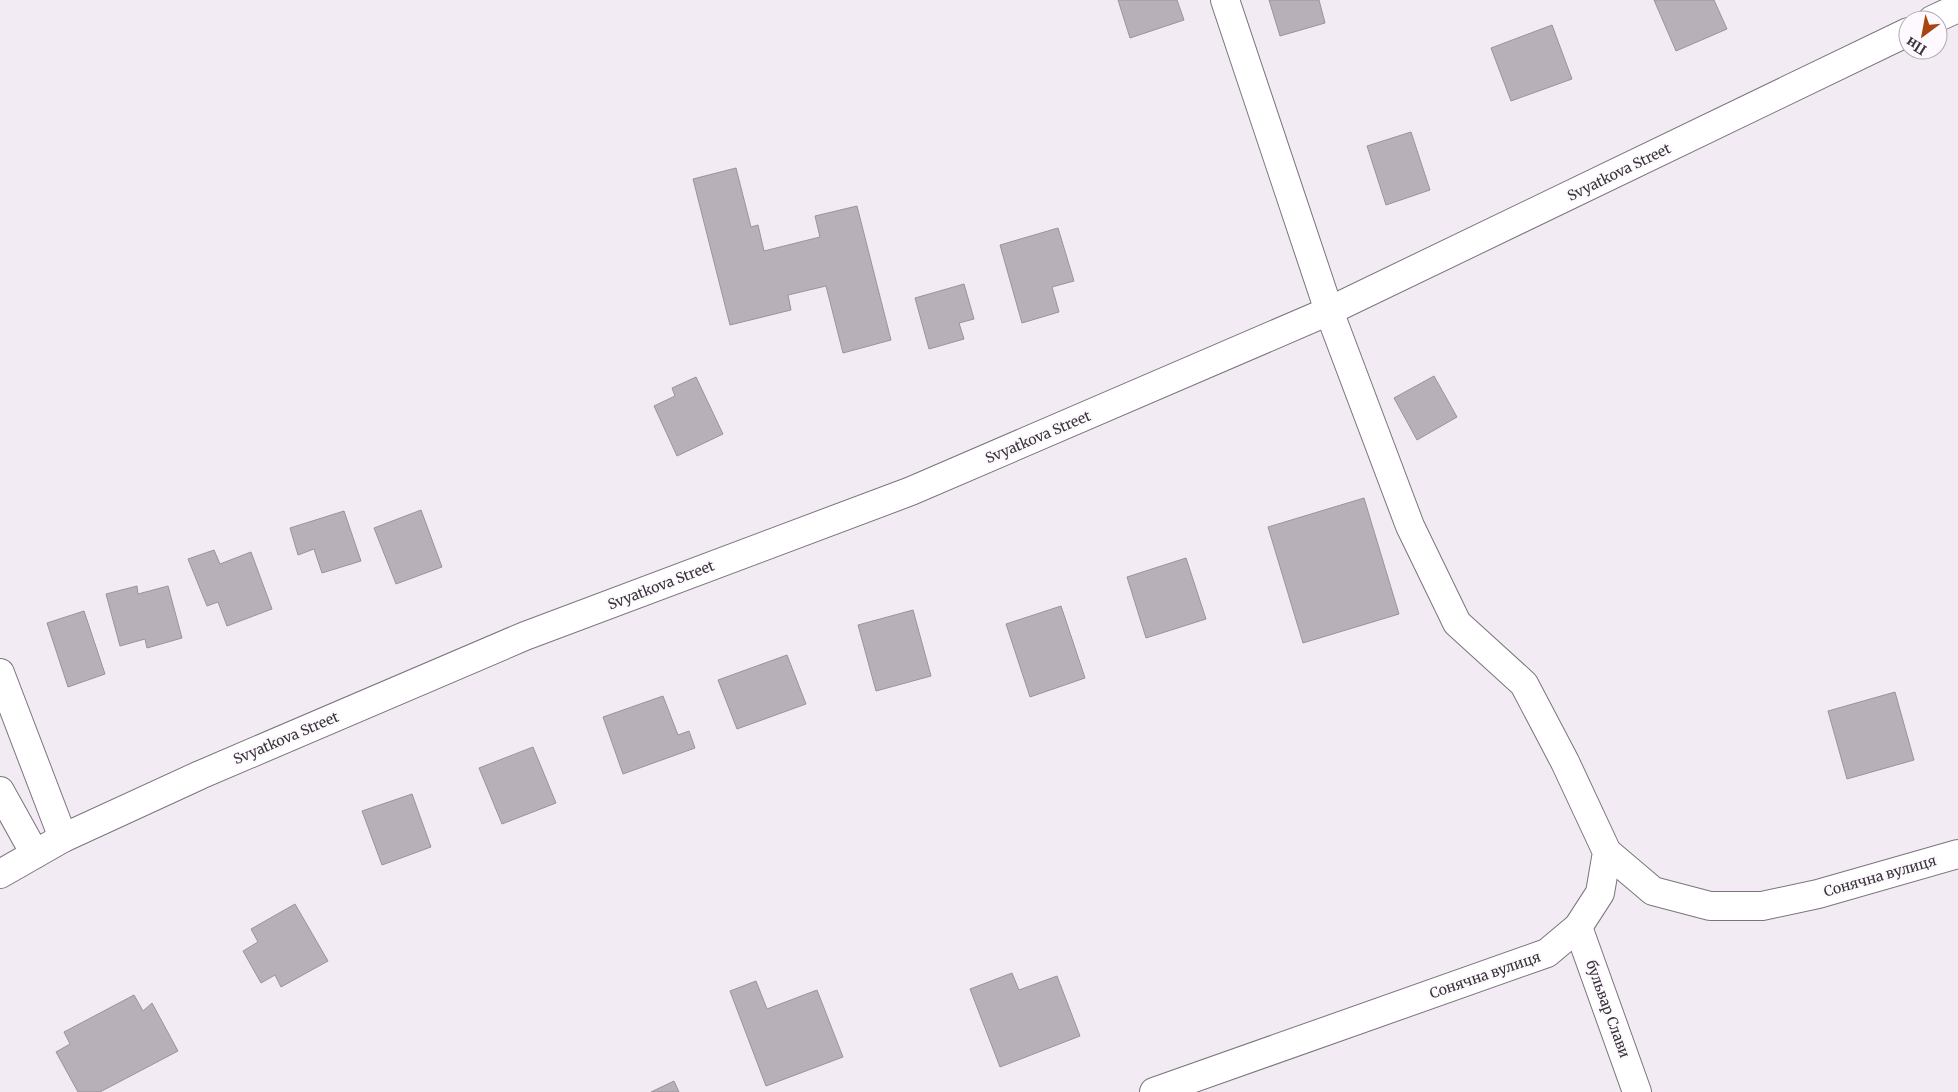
<svg xmlns="http://www.w3.org/2000/svg" width="1958" height="1092" font-family="Merriweather,serif">
<style>
.building{fill:#b8b0b8;stroke:#9b939c}
.lines{fill:none;stroke-linecap:round;stroke-linejoin:round}
.minor-casing{stroke:#7b747c;stroke-width:30}
.major-casing{stroke:#7b747c;stroke-width:30}
.minor{stroke:#fff;stroke-width:28}
.major{stroke:#fff;stroke-width:28}
.labels{text-anchor:middle;dominant-baseline:central;stroke-width:4.5;stroke-linejoin:round;paint-order:stroke}
.street-label{font-size:14px;fill:#373437;stroke:#fef9ff}
</style>
<rect width="100%" height="100%" fill="#f3ebf4"/>
<!-- building -->
<path class="building" d="M1118,0H1177L1184,20L1130,38Z
M1269,0H1319L1325,23L1280,36Z
M1654,0H1714L1727,29L1676,51Z
M1552,25L1572,79L1511,101L1491,48Z
M1411,132L1430,190L1386,205L1367,146Z
M736,168L751,227L758,225L764,251L820,237L815,216L857,206L891,340L843,353L826,286L788,295L791,310L730,325L693,179Z
M1058,228L1074,281L1052,287L1059,312L1022,323L1000,245Z
M964,284L974,319L959,323L964,339L929,349L915,298Z
M1434,376L1457,417L1417,440L1394,398Z
M696,377L723,434L677,456L654,406L675,396L672,388Z
M1364,498L1399,614L1303,643L1268,527Z
M421,510L442,567L396,584L374,528Z
M344,511L361,561L322,573L314,549L298,555L290,528Z
M214,550L220,564L251,552L272,609L227,626L218,602L207,606L188,559Z
M1186,558L1206,619L1146,638L1127,577Z
M137,586L138,594L168,586L182,638L147,648L145,639L120,646L106,594Z
M1061,606L1085,678L1030,697L1006,624Z
M913,610L931,676L876,691L858,625Z
M84,611L105,674L68,687L47,623Z
M787,655L806,704L737,729L718,680Z
M1895,692L1914,760L1847,779L1828,711Z
M663,696L678,735L689,731L695,748L623,774L603,717Z
M533,747L556,803L502,824L479,768Z
M412,794L431,847L382,865L362,811Z
M295,904L328,961L281,987L275,975L261,983L243,951L258,942L251,929Z
M1012,973L1019,990L1057,976L1080,1036L1000,1067L970,989Z
M756,981L767,1009L817,990L843,1057L766,1086L730,991Z
M134,995L143,1011L152,1003L178,1051L100,1092H78L56,1052L70,1044L64,1032Z
M674,1081L679,1092H651Z"/>
<g class="lines">
<defs>
<path id="minor" d="M1225,0L1329,311L1410,526L1457,623L1524,684L1565,762L1607,852L1653,891L1710,906H1762L1818,894L1958,854
M0,673L63,838
M0,791L35,854
M1578,927L1637,1092
M1154,1092L1547,953L1578,927L1600,893L1607,852"/>
<path id="major" d="M1932,20L1958,8
M0,874L63,838L200,775L525,636L911,491L1329,311L1908,32"/>
</defs>
<!-- minor casing -->
<use href="#minor" class="minor-casing"/>
<!-- major casing -->
<use href="#major" class="major-casing"/>
<!-- minor -->
<use href="#minor" class="minor"/>
<!-- major -->
<use href="#major" class="major"/>
</g>
<g class="labels">
<!-- street labels -->
<g class="street-label">
<text transform="translate(1619 172) rotate(-26)">Svyatkova Street</text>
<text transform="translate(1038 437) rotate(-23)">Svyatkova Street</text>
<text transform="translate(661 585) rotate(-21)">Svyatkova Street</text>
<text transform="translate(286 738) rotate(-23)">Svyatkova Street</text>
<text transform="translate(1880 876) rotate(-16)">Сонячна вулиця</text>
<text transform="translate(1485 975) rotate(-19)">Сонячна вулиця</text>
<text transform="translate(1608 1009) rotate(70)">бульвар Слави</text>
</g>
</g>
<!-- north arrow -->
<g transform="translate(1923 35) rotate(212)"><circle r="24" fill="#fef9ff" stroke="#aeaaaf"/>
<path d="M0-4L9 19L0 12L-9 19Z" fill="#a84410"/>
<text y="-8" font-size="14" font-weight="bold" text-anchor="middle" fill="#373437">Пн</text>
</g>
</svg>
